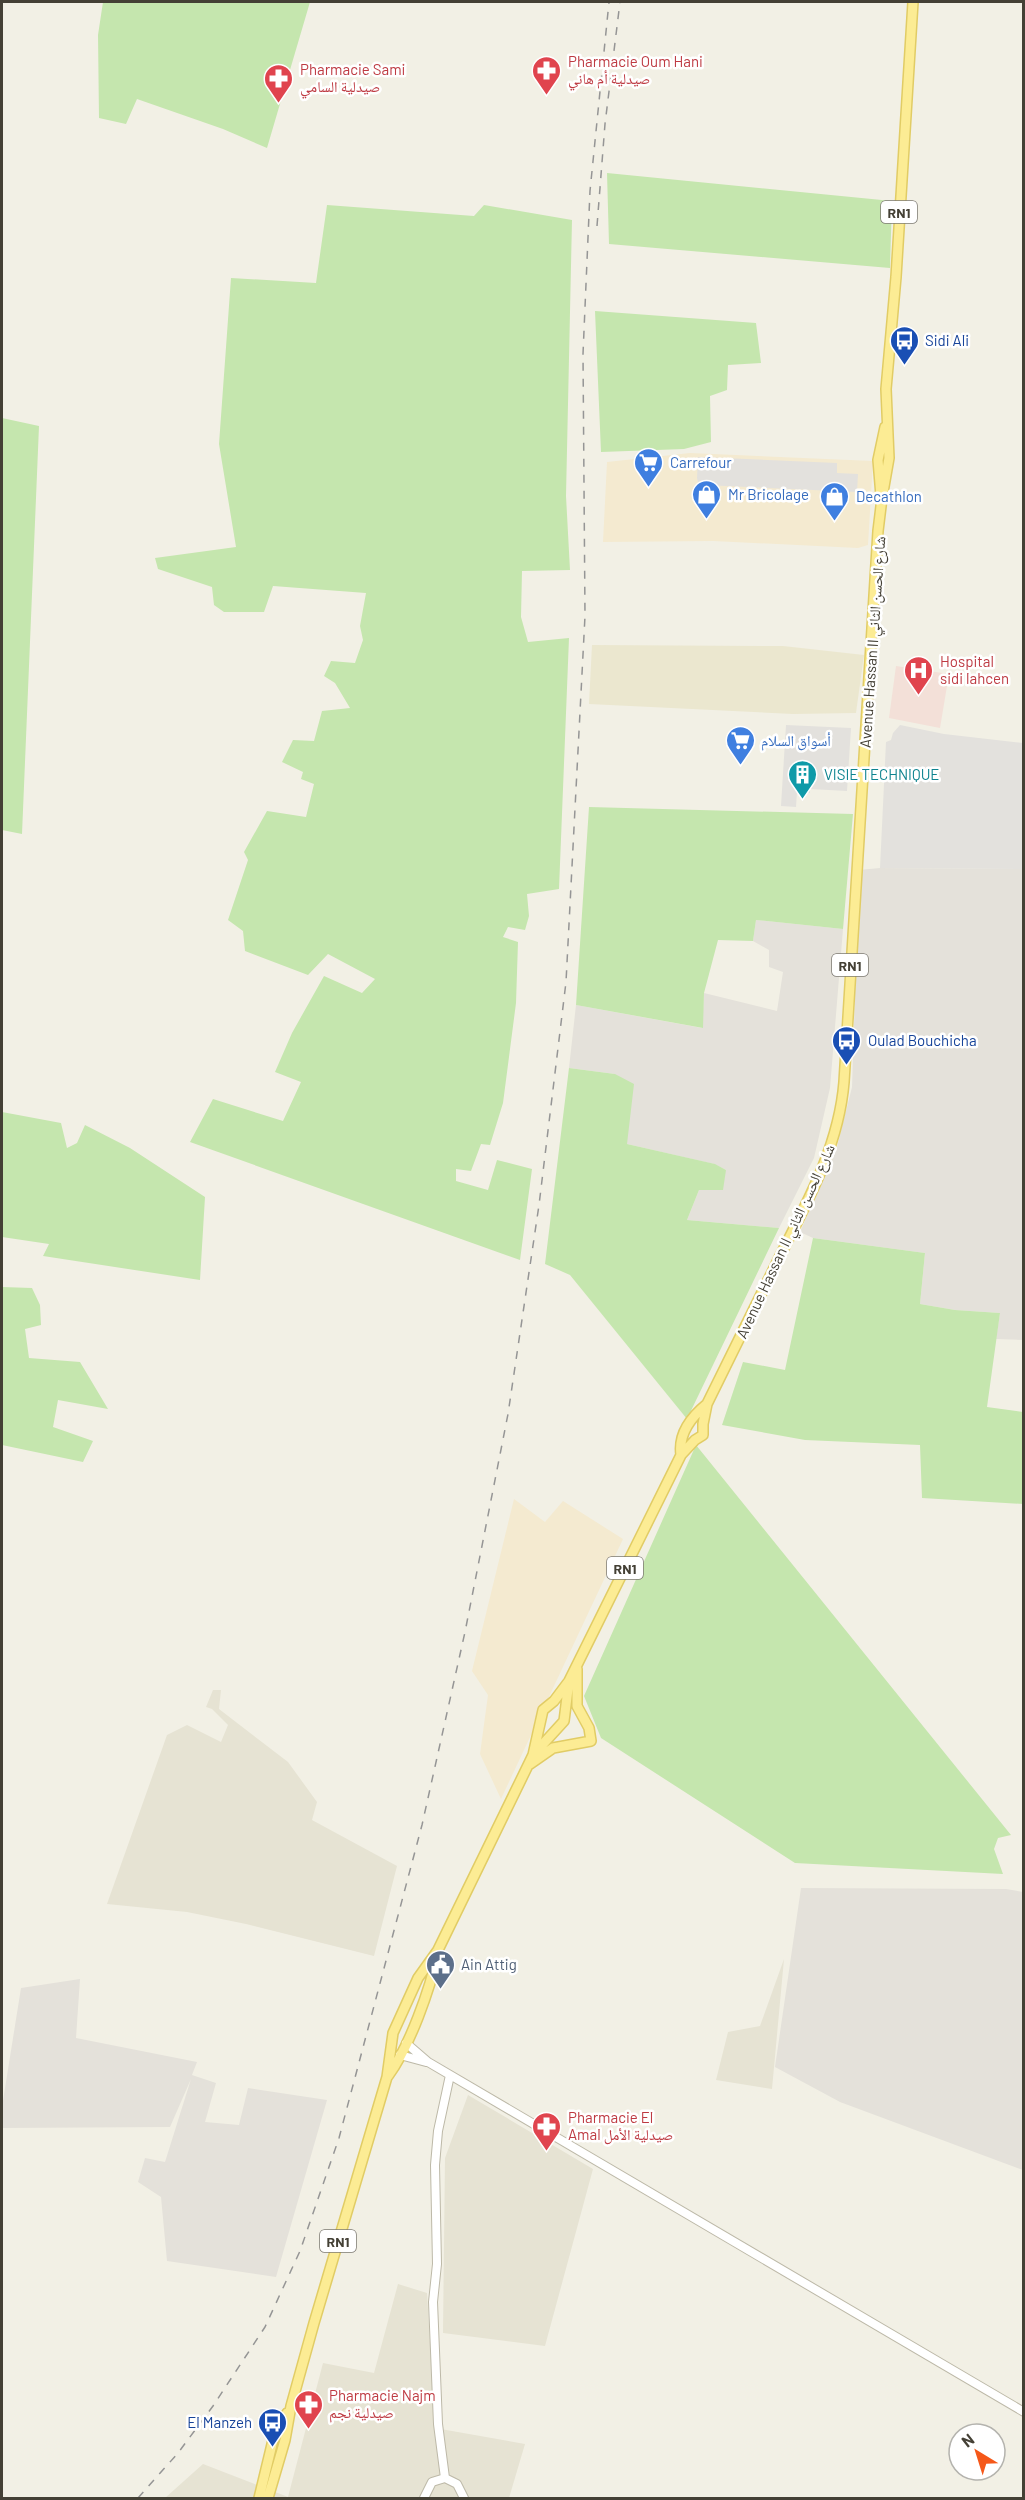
<svg xmlns="http://www.w3.org/2000/svg" width="1025" height="2500" font-family="Barlow,'Noto Naskh Arabic',sans-serif">
<style>
.residential{fill:#e6e3d3}
.commercial{fill:#f4ead0}
.industrial{fill:#e4e1da}
.education{fill:#ebe7cf}
.medical{fill:#f3e0d8}
.green{fill:#c5e6ae}
.parking{fill:#e3e1dd}
.lines{fill:none;stroke-linecap:round;stroke-linejoin:round}
.tertiary-casing{stroke:#bdb9a8;stroke-width:10}
.primary-casing{stroke:#e1cc65;stroke-width:12}
.tertiary{stroke:#fff;stroke-width:8}
.primary{stroke:#fcec94;stroke-width:9}
.rail{stroke:#959595;stroke-width:1.5;stroke-dasharray:8 8;stroke-linecap:butt}
.labels{text-anchor:middle;dominant-baseline:central;stroke-width:5;stroke-linejoin:round;paint-order:stroke}
.shield{fill:#fff;stroke:#7c7972;stroke-width:1.5}
.shield-label{font-size:14px;font-weight:bold;fill:#444035}
.health-label{font-size:15px;fill:#be3a42;stroke:#fff;text-anchor:start}
.transit-label{font-size:15px;fill:#164399;stroke:#fff;text-anchor:start}
.shop-label{font-size:15px;fill:#366cbe;stroke:#fff;text-anchor:start}
.street-label{font-size:15px;fill:#444035;stroke:#fff}
.culture-label{font-size:15px;fill:#0d838f;stroke:#fff;text-anchor:start}
.service-label{font-size:15px;fill:#4e5e75;stroke:#fff;text-anchor:start}
</style>
<rect width="100%" height="100%" fill="#f2f0e5"/>
<!-- residential -->
<path class="residential" d="M213,1690H221L219,1709L288,1762L317,1802L312,1820L397,1866L374,1956L246,1924L187,1912L107,1904L167,1735L187,1725L221,1742L228,1725L212,1709L206,1707Z
M784,1959L772,2089L716,2080L728,2032L760,2026Z
M468,2095L593,2169L545,2346L443,2333L445,2158Z
M398,2284L427,2293L435,2428L525,2444L509,2498H165L203,2464L288,2497L323,2363L374,2373Z"/>
<!-- commercial -->
<path class="commercial" d="M690,453L873,461L868,545L858,548L713,541L603,542L607,462Z
M514,1499L545,1522L563,1501L623,1539L501,1799L480,1754L488,1695L472,1671Z"/>
<!-- industrial -->
<path class="industrial" d="M880,868L1023,869V1340L996,1339L1000,1313L955,1310L920,1304L925,1253L813,1238L800,1232L837,1147L852,1087L859,870Z
M756,920L843,929L830,1088L814,1158L779,1228L687,1220L699,1190L726,1170L714,1164L627,1144L615,1074L569,1068L576,1005L702,1028L704,993L777,1011L783,972L769,967V950L753,941Z
M801,1888L1006,1889L1023,1892V2170L840,2102L775,2067Z
M80,1979L76,2038L197,2062L192,2075L216,2083L205,2122L239,2125L248,2088L327,2100L276,2277L167,2261L161,2197L138,2182L145,2158L165,2162L191,2079L170,2127L2,2128V2107L21,1988Z"/>
<!-- education -->
<path class="education" d="M592,645L783,646L864,655L856,713L793,714L589,704Z"/>
<!-- medical -->
<path class="medical" d="M896,666L949,674L940,728L889,718Z"/>
<!-- green -->
<path class="green" d="M103,2H310L267,148L223,129L137,99L126,124L99,118L98,35Z
M607,173L892,201L890,268L609,244Z
M327,205L474,216L484,205L572,220L566,496L570,570L522,571L521,617L528,642L569,638L559,889L527,894L529,916L525,930L508,927L503,937L518,942L516,1003L503,1103L490,1145L481,1144L471,1171L456,1169V1181L488,1190L497,1160L532,1169L520,1260L190,1142L213,1099L283,1121L301,1082L275,1072L292,1033L324,976L362,993L375,979L328,954L308,975L245,951L243,931L228,920L248,860L244,852L267,811L306,817L314,784L301,779L303,772L282,762L293,740L314,741L322,711L350,708L335,683L324,676L331,661L355,663L363,640L360,626L366,593L273,586L264,612H224L214,605L212,587L158,569L155,558L236,547L219,444L231,278L316,283Z
M595,311L756,323L761,363L728,365L727,390L710,396L711,442L684,449L601,452Z
M2,418L39,426L22,834L2,830Z
M589,807L853,814L843,929L756,920L753,941L718,940L704,993L703,1028L576,1005Z
M569,1068L615,1074L634,1084L627,1144L715,1164L726,1170L723,1190H699L687,1220L779,1228L687,1419L570,1275L545,1264Z
M2,1112L61,1123L67,1148L77,1143L85,1125L130,1148L205,1197L200,1280L43,1256L49,1244L2,1237Z
M813,1238L925,1253L920,1304L955,1310L1000,1313L987,1407L1023,1412V1504L922,1498L920,1445L805,1440L722,1425L743,1362L785,1370Z
M2,1287L32,1288L40,1305L41,1325L25,1329L29,1358L80,1362L108,1409L58,1400L53,1427L93,1441L83,1462L2,1445Z
M696,1445L1011,1835L998,1838L994,1849L1003,1874L795,1863L601,1738L584,1696Z"/>
<!-- parking -->
<path class="parking" d="M698,457L837,463V473L858,474L857,492L704,485L698,482L697,478Z
M786,725L851,728L847,791L810,789V793L797,792L796,807L781,806Z
M900,725L944,734L1023,743V869L880,868L886,742L891,740L893,733Z"/>
<g class="lines">
<defs>
<path id="tertiary" d="M406,2043L428,2062L1024,2412
M400,2055L426,2062
M445,2478L438,2424L433,2302L437,2264L435,2165L438,2131L450,2075
M424,2498L432,2482L445,2478L457,2484L464,2498"/>
<path id="primary" d="M881,496L878,460L885,427
M681,1455C678,1434 691,1417 707,1404
M533,1755L564,1721L569,1681
M530,1764L553,1748L591,1741L589,1728L577,1706V1669
M388,2076C410,2046 430,1989 438,1953
M259,2498L274,2436L287,2413
M268,2498L285,2440L291,2406L314,2323L387,2077L393,2033L418,1978L438,1950L533,1755L543,1710L554,1701L569,1681L681,1455L695,1440L703,1435V1424L707,1404C731,1355 756,1305 780,1256C808,1201 839,1145 844,1082L878,531L882,498L889,458L886,389L896,277L913,2"/>
</defs>
<!-- tertiary casing -->
<use href="#tertiary" class="tertiary-casing"/>
<!-- primary casing -->
<use href="#primary" class="primary-casing"/>
<!-- tertiary -->
<use href="#tertiary" class="tertiary"/>
<!-- primary -->
<use href="#primary" class="primary"/>
<!-- rail -->
<path class="rail" d="M597,226L605,124L620,2
M138,2498L178,2453L213,2406L265,2327L300,2251L339,2138L422,1825L465,1632L508,1414L539,1205L566,982L585,616L583,354L590,191L609,2"/>
</g>
<!-- icons -->
<defs>
<symbol id="pharmacy-pin" viewBox="-11 -11 22 30"><path d="M0 17L-7.5 6A9.5 9.5 0 1 1 7.5 6Z" fill="#e0444e" stroke="#fff"/><path d="M-2-6h4v4h4v4h-4v4h-4v-4h-4v-4h4Z" fill="#fff"/></symbol>
<symbol id="bus-pin" viewBox="-11 -11 22 30"><path d="M0 17L-7.5 6A9.5 9.5 0 1 1 7.5 6Z" fill="#1a4fb4" stroke="#fff"/><path d="M-5-6H5V4H4V6H2V4H-2V6H-4V4H-5ZM-3.5-4V0h7V-4ZM-3.5 1.2v1.5H-2V1.2ZM2 1.2v1.5H3.5V1.2Z" fill="#fff"/></symbol>
<symbol id="supermarket-pin" viewBox="-11 -11 22 30"><path d="M0 17L-7.5 6A9.5 9.5 0 1 1 7.5 6Z" fill="#3f7fe0" stroke="#fff"/><path d="M-6-5.5h2.5l.6 2H6L4.5 2H-2.5L-4.4-4H-6ZM-1.5 3.2a1.3 1.3 0 1 0 .1 0ZM3 3.2a1.3 1.3 0 1 0 .1 0Z" fill="#fff"/></symbol>
<symbol id="shop-pin" viewBox="-11 -11 22 30"><path d="M0 17L-7.5 6A9.5 9.5 0 1 1 7.5 6Z" fill="#3f7fe0" stroke="#fff"/><path d="M-5-2.5h2.3a2.7 3.5 0 0 1 5.4 0H5L5.5 6h-11ZM-1.5-2.5h3a1.5 2.3 0 0 0-3 0Z" fill="#fff"/></symbol>
<symbol id="hospital-pin" viewBox="-11 -11 22 30"><path d="M0 17L-7.5 6A9.5 9.5 0 1 1 7.5 6Z" fill="#e0444e" stroke="#fff"/><path d="M-5-5h3v3.5h4V-5h3V5h-3V1.5h-4V5h-3Z" fill="#fff"/></symbol>
<symbol id="building-pin" viewBox="-11 -11 22 30"><path d="M0 17L-7.5 6A9.5 9.5 0 1 1 7.5 6Z" fill="#0f9aa8" stroke="#fff"/><path d="M-4-6H4V6H1V3H-1V6H-4ZM-2.5-4.3h1.7v1.8h-1.7ZM.8-4.3h1.7v1.8H.8ZM-2.5-1h1.7V.8h-1.7ZM.8-1h1.7V.8H.8Z" fill="#fff"/></symbol>
<symbol id="civic-pin" viewBox="-11 -11 22 30"><path d="M0 17L-7.5 6A9.5 9.5 0 1 1 7.5 6Z" fill="#5c6f8a" stroke="#fff"/><path d="M-.6-6.5H3V-4.5H.6V-3L4-1V1h2V6H-6V1h2V-1L-.6-3ZM-1.2 2.5V6h2.4V2.5Z" fill="#fff"/></symbol>
</defs>
<g fill-rule="evenodd">
<use href="#pharmacy-pin" x="530" y="54" width="33" height="45"/>
<use href="#pharmacy-pin" x="262" y="62" width="33" height="45"/>
<use href="#bus-pin" x="888" y="324" width="33" height="45"/>
<use href="#supermarket-pin" x="632" y="446" width="33" height="45"/>
<use href="#shop-pin" x="690" y="478" width="33" height="45"/>
<use href="#shop-pin" x="818" y="480" width="33" height="45"/>
<use href="#hospital-pin" x="902" y="654" width="33" height="45"/>
<use href="#supermarket-pin" x="724" y="724" width="33" height="45"/>
<use href="#building-pin" x="786" y="758" width="33" height="45"/>
<use href="#bus-pin" x="830" y="1024" width="33" height="45"/>
<use href="#civic-pin" x="424" y="1948" width="33" height="45"/>
<use href="#pharmacy-pin" x="530" y="2110" width="33" height="45"/>
<use href="#pharmacy-pin" x="292" y="2388" width="33" height="45"/>
<use href="#bus-pin" x="256" y="2406" width="33" height="45"/>
</g>
<g class="labels">
<!-- shield labels -->
<g class="shield">
<rect x="881" y="201" width="36" height="22" rx="4.5"/>
<rect x="832" y="954" width="36" height="22" rx="4.5"/>
<rect x="607" y="1557" width="36" height="22" rx="4.5"/>
<rect x="320" y="2230" width="36" height="22" rx="4.5"/>
</g>
<g class="shield-label">
<text x="899" y="212">RN1</text>
<text x="850" y="965">RN1</text>
<text x="625" y="1568">RN1</text>
<text x="338" y="2241">RN1</text>
</g>
<!-- health labels -->
<g class="health-label">
<text x="568" y="61">Pharmacie Oum Hani<tspan x="568" dy="17">صيدلية أم هاني</tspan></text>
<text x="300" y="69">Pharmacie Sami<tspan x="300" dy="17">صيدلية السامي</tspan></text>
<text x="940" y="661">Hospital<tspan x="940" dy="17">sidi lahcen</tspan></text>
<text x="568" y="2117">Pharmacie El<tspan x="568" dy="17">Amal صيدلية الأمل</tspan></text>
<text x="329" y="2395">Pharmacie Najm<tspan x="329" dy="17">صيدلية نجم</tspan></text>
</g>
<!-- transit labels -->
<g class="transit-label">
<text x="925" y="340">Sidi Ali</text>
<text x="868" y="1040">Oulad Bouchicha</text>
<text x="252" y="2422" text-anchor="end">El Manzeh</text>
</g>
<!-- shop labels -->
<g class="shop-label">
<text x="670" y="462">Carrefour</text>
<text x="728" y="494">Mr Bricolage</text>
<text x="856" y="496">Decathlon</text>
<text x="761" y="740">أسواق السلام</text>
</g>
<!-- street labels -->
<g class="street-label">
<text transform="translate(872 642) rotate(-86)">Avenue Hassan II شارع الحسن الثاني</text>
<text transform="translate(785 1241) rotate(-65)">Avenue Hassan II شارع الحسن الثاني</text>
</g>
<!-- culture labels -->
<g class="culture-label">
<text x="824" y="774">VISIE TECHNIQUE</text>
</g>
<!-- service labels -->
<g class="service-label">
<text x="461" y="1964">Ain Attig</text>
</g>
</g>
<!-- border -->
<rect width="1025" height="2500" fill="none" stroke="#444035" stroke-width="6"/>
<!-- north arrow -->
<g transform="translate(977 2452) rotate(322)"><circle r="28" fill="#ffffff" stroke="#b4b3ae" stroke-width="1.5"/>
<path d="M0-4.5L10 22L0 15L-10 22Z" fill="#f55819"/>
<text y="-9" font-size="16" font-weight="bold" text-anchor="middle" fill="#444035">N</text>
</g>
</svg>
